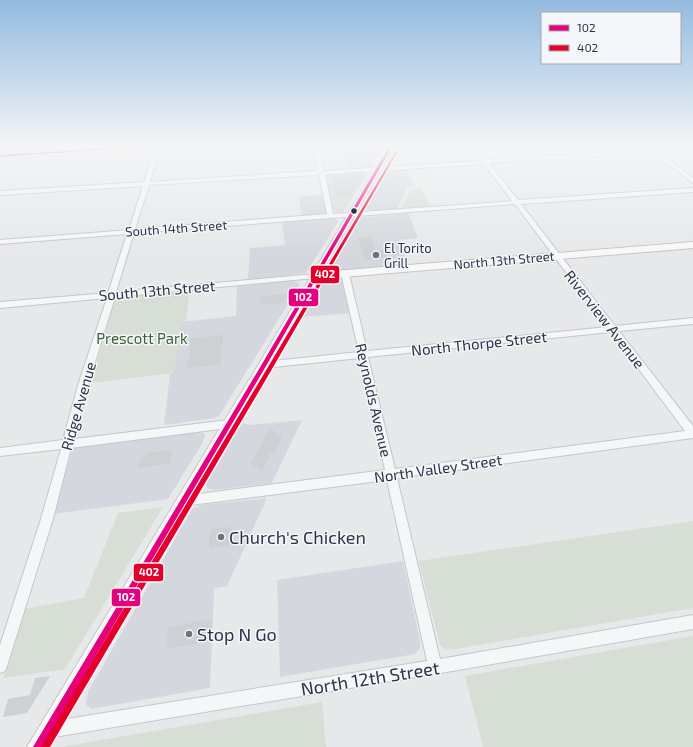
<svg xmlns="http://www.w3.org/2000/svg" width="693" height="747" font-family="'Exo 2',sans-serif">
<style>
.built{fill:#d4d7dd}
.green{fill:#d6ded6}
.building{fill:#ced0d3}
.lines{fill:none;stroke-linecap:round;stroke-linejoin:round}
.street-casing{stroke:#c4c6c8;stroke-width:2}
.secondary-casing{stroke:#c4c6c8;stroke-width:2}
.street{fill:#f5f6f7;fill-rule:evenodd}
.secondary{fill:#f8f8f8;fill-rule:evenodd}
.bus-1-casing{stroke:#f4f6f9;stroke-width:3}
.bus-2-casing{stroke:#f4f6f9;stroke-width:3}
.bus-1{fill:#e5007d;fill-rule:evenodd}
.bus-2{fill:#e4002b;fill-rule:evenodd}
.bus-dot{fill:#2b3445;stroke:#f4f6f9;stroke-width:1.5}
.poi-dot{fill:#6c737f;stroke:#f4f6f9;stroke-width:1.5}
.labels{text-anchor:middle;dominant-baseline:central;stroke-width:3;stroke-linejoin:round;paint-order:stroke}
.far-street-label{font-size:13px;fill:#2b3445;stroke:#f4f6f9}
.far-poi-label{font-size:13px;fill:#2b3445;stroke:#f4f6f9;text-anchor:start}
.street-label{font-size:15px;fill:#2b3445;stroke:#f4f6f9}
.park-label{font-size:15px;fill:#3f6138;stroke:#f4f6f9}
.near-poi-label{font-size:18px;fill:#2b3445;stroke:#f4f6f9;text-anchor:start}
.near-street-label{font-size:18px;fill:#2b3445;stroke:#f4f6f9}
.line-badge{stroke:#f4f6f9;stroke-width:1.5}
.badge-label{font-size:11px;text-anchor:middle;font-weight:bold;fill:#fff}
</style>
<rect width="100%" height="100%" fill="#e6e8ea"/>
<!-- built -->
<path class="built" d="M0,147H29L25,152L0,154Z
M382,150L371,167L349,169L345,152Z
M406,169L414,186L407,188L397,209L368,211L362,209L383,171Z
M363,172L367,175L344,211L341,213L334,212L326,175L329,174Z
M323,195L327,214L302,216L299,196Z
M408,213L418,238L399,240L408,264L332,271L329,269V267L357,218Z
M332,218H336L338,222L306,273L248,280L250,248L285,245L282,222Z
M337,279L342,281L350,313L301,317L322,281Z
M292,281L299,283V286L219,416L215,418L164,425L170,374L174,373L181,322L236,316L237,286Z
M302,420L272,483L215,490L207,488L206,484L207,480L241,423L250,425Z
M198,432L204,433L205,436L203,442L168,499L53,514L72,450L77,447Z
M267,498L227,586L214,588L210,688L91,709L86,704L88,692L192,509L202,505Z
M403,561L420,641V648L415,654L280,677L277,580Z"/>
<!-- green -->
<path class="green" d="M421,188L430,206L402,208L410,190Z
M350,196L342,208L336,209L333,197Z
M190,290L186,321L181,322L174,373L91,383L115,299L117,297Z
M163,507L65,669L3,678L24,609L84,598L118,513Z
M693,521V608L455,649L446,650L440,645L419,561Z
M693,636V747H483L465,676Z
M322,702L326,747H65L67,746Z"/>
<!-- building -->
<path class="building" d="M364,173L350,196L336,197L330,176Z
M371,237L376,251L386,250L389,257L365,260L358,238Z
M289,294L283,303L261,305L260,296Z
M223,335L221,365L187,368L191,338Z
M270,428L282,437L274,453L270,454L262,472L251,463Z
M172,450L171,463L138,468L140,458L145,457L146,453Z
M232,527V545L209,548L210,529Z
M212,619V641L166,649L168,627Z
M50,676L27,713L3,717L8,699L30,695L35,678Z"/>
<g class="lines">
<defs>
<path id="street" d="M118,147H148L146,149L0,158V154Z
M155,147H160L150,182L316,171L318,170L313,147H319L324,170L317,175L149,185L135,229L327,214L319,175L324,171L482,161L472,147H477L487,160L651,150L653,148L656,150L693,147V151L660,153L693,178V183L654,153L489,163L518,200L693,188V192L521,204L615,326L693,318V324L619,331L693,426V438L397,478L440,659L693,615V629L435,674L48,738L43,735L40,730L43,725L48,722L427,661L387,480L183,506L179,505L177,501L179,497L183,496L385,470L360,358L264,368L260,365L264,362L359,352L341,274L342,272H348L349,274L367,351L607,327L515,204L134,233L116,292L315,274L319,276L315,278L115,297L89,382L74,439L228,420L231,421L233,424L231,427L228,428L71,448L53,519L7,666L5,671L0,673V645L41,519L61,449L0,456V448L63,440L79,382L107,298L0,308V302L108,293L127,234L0,244V240L129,230L143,186L0,195V191L144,182ZM484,164L512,201L333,214L325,175L327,174ZM611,332L685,431L395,469L368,357Z"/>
<path id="secondary" d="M388,147H394L322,272L693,242V248L318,279L48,747H27L260,362Z"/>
</defs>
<!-- street casing -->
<use href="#street" class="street-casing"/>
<!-- secondary casing -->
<use href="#secondary" class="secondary-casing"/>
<!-- street -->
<use href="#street" class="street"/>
<!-- secondary -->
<use href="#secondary" class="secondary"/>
<defs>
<path id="bus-1" d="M127,147H144L0,157V155Z
M389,147H392L266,366L42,747H33L262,364Z"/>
<path id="bus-2" d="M397,150L398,151L272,369L50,747H41L268,367L396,151Z"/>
</defs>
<!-- bus-1 casing -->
<use href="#bus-1" class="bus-1-casing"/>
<!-- bus-2 casing -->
<use href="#bus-2" class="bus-2-casing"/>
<!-- bus-1 -->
<use href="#bus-1" class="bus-1"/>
<!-- bus-2 -->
<use href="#bus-2" class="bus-2"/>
</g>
<!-- sky -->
<linearGradient id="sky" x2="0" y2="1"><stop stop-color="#93bae0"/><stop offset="0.58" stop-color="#f4f5f6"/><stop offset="1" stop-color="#f4f5f6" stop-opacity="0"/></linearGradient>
<rect width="693" height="252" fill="url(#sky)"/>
<!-- markers -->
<circle class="bus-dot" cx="354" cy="211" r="3.5"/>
<g class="poi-dot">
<circle cx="376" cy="255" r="4"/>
<circle cx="221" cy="537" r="4"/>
<circle cx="189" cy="634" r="4"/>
</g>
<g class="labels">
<!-- far-street labels -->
<g class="far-street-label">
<text transform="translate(176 228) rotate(-4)">South 14th Street</text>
<text transform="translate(504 260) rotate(-5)">North 13th Street</text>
</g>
<!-- far-poi labels -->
<g class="far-poi-label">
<text x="384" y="248">El Torito<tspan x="384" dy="15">Grill</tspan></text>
</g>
<!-- street labels -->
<g class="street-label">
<text transform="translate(157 290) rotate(-5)">South 13th Street</text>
<text transform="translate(605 319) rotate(52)">Riverview Avenue</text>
<text transform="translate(479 343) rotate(-6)">North Thorpe Street</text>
<text transform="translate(374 400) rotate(77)">Reynolds Avenue</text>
<text transform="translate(78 406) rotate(-74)">Ridge Avenue</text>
<text transform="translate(438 468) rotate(-8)">North Valley Street</text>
</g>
<!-- park labels -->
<g class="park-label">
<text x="142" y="338">Prescott Park</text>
</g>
<!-- near-poi labels -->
<g class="near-poi-label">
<text x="229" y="537">Church's Chicken</text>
<text x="197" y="634">Stop N Go</text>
</g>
<!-- near-street labels -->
<g class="near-street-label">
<text transform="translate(370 678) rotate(-9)">North 12th Street</text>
</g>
</g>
<g class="line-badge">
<rect x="310" y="265" width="30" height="19" rx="4" fill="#e4002b"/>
<rect x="288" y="288" width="31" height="19" rx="4" fill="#e5007d"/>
<rect x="133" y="563" width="31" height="19" rx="4" fill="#e4002b"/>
<rect x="111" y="588" width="30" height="19" rx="4" fill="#e5007d"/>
</g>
<g class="badge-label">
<text x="325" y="278">402</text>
<text x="303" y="301">102</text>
<text x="149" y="576">402</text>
<text x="126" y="601">102</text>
</g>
<!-- legend -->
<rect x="541" y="12" width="140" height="52" fill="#f4f6f9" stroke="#a4a8b1"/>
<rect x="549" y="25" width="20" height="6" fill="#e5007d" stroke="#a4a8b1"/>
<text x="577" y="32" font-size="12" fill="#2b3445">102</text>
<rect x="549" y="45" width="20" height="6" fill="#e4002b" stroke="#a4a8b1"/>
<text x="577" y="52" font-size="12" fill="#2b3445">402</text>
</svg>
